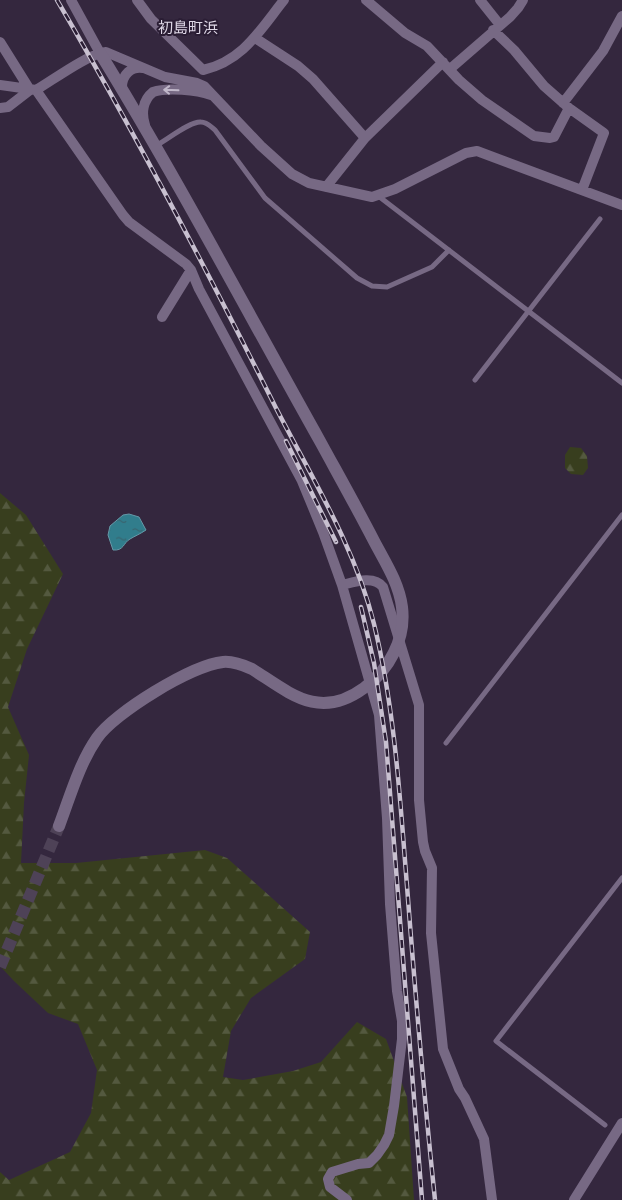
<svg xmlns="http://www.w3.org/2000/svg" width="622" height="1200" font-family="Manrope,'Noto Sans JP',sans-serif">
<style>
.forest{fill:url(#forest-firs)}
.water{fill:url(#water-ripples);stroke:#6598a7}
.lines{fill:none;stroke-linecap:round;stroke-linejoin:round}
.secondary-tunnel{stroke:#4e4257;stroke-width:12;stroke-dasharray:12 6;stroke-linecap:butt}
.lane{stroke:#776984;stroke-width:5}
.street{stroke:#776984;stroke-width:10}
.secondary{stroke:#776984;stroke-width:12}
.rail-casing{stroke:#c8c0d0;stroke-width:4.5}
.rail{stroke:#2a1d34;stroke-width:2.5;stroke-dasharray:8;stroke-linecap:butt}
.oneway{stroke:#c0b7c9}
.labels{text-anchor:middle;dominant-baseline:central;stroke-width:4;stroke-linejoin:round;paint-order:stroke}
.quarter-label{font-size:15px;fill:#dfd8e7;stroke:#2a1d34}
</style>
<defs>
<pattern id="forest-firs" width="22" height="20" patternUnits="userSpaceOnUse" patternTransform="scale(1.25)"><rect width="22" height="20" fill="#383e1e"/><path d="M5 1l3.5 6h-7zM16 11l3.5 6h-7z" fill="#54593f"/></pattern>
<pattern id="water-ripples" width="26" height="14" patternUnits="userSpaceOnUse" patternTransform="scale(1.25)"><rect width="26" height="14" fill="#317d8c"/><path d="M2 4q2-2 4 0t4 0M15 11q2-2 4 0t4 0" fill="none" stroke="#386570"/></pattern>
</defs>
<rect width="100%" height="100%" fill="#34273e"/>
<!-- forest -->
<path class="forest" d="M570,447L581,448L587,456L588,468L583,475L571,474L565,468V455Z
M0,493L26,515L63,574L27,649L8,707L29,755L24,803L21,863H76L205,850L227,858L310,932L305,959L251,998L231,1031L223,1077L243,1080L293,1071L321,1062L357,1022L386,1039L407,1097L414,1200H0V1172L9,1180L70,1152L91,1113L97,1070L78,1024L48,1013L14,981L0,966Z"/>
<!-- water -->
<path class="water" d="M129,514L139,517L146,530C140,534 135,536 130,539C123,543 124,551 113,550L108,535L110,526L123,515Z"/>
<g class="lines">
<!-- secondary-tunnel -->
<path class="secondary-tunnel" d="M0,967L59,826"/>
<!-- lane -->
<path class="lane" d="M157,145C167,140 190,121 201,122C207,122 211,127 215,130L265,198L357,278L372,286L387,287L432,267L449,250
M377,195L622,383
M475,380L600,219
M446,743L622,515
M605,1125L496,1041L622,878"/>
<!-- street -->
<path class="street" d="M71,0L100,53
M137,0L151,19L203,70
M366,0L405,33L427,46L459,80L482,100L534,136L550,138L554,137L569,108
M480,0L500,25
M493,30L514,50L544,86L569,108L604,133L582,190
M255,38L298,66L313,79L365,138
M0,42L30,90
M450,69L510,17L518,8L523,0
M203,70C243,61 260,30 284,0
M0,85L36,90C53,80 88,54 106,52L165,77L197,83L204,86L261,146L292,174L309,183L372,197L395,189L466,153L477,151L622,205
M122,87C122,75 131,66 143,68
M36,90L123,215L129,222L186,264L191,270L199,289L302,481L323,532L342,585L379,715L387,818L390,904L397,991L402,1021V1039L394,1106L389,1135L384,1145L377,1155L369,1163L358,1164L332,1172L328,1179L330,1187L347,1200
M563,103L603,51L622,16
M0,108L8,107L30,90
M145,125C141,113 143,100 153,92C167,87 197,90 211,95
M326,187L365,138L443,62
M162,317L191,270
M342,585C354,582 374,575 383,587L419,705V800L423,842L425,851L432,868L431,933L443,1049L459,1089L465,1098L484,1139L492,1200
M574,1200L622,1123"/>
<!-- secondary -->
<path class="secondary" d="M59,826C70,797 79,764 97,738C114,713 192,665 223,662C233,661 243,665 252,669C290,693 319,721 364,688C389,670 406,639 402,607C399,583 385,562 374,541C357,508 339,476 321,443C248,313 178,180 100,53"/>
<defs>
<path id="rail" d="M57,0C135,133 207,270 276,408C312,478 355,547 374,624C395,710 400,799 407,886C415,991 424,1095 435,1200
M286,441L336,542
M361,607L374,663L386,742L422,1200"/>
</defs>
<!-- rail casing -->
<use href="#rail" class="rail-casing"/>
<!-- rail -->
<use href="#rail" class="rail"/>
</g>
<!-- one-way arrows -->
<defs><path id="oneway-shaft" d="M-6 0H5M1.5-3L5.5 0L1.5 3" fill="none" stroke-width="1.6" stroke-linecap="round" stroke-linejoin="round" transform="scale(1.25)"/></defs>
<use class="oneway" href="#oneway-shaft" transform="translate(171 90) rotate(-178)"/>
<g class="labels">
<!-- quarter labels -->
<g class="quarter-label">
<text x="188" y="27">初島町浜</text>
</g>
</g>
</svg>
